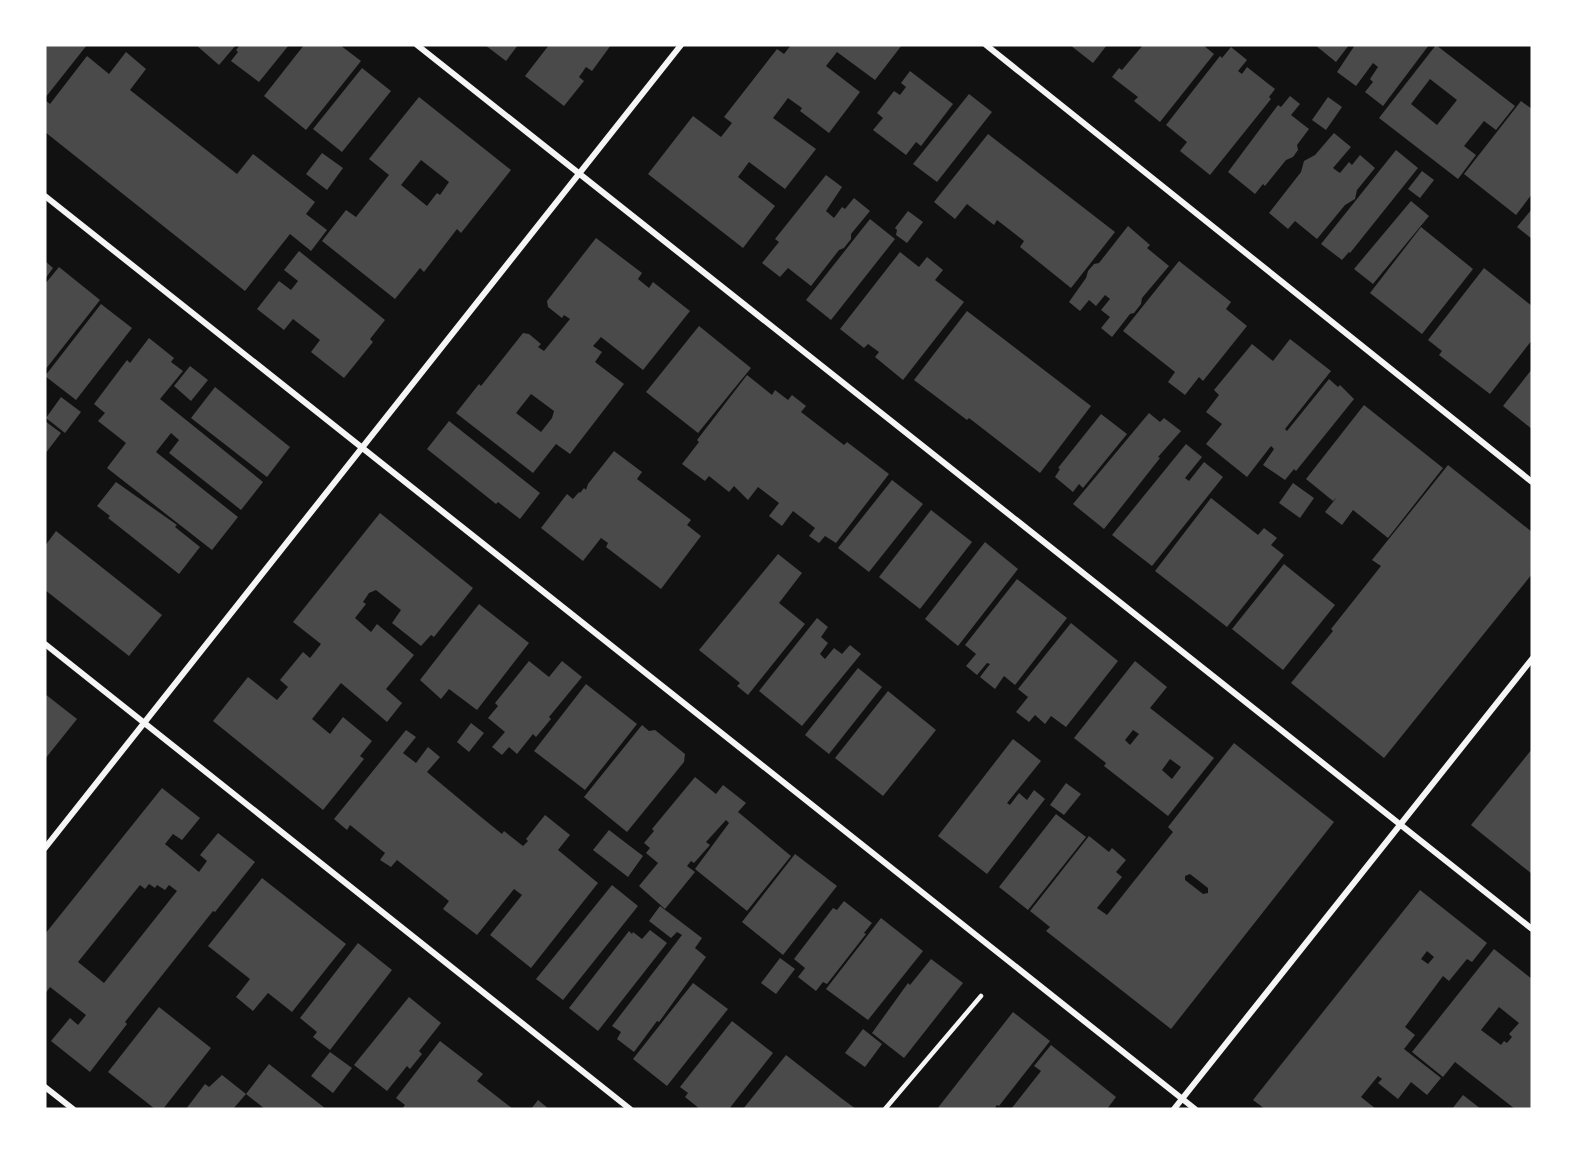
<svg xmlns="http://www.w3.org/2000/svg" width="1577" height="1154" font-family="Manrope,sans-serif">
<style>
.building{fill:#4a4a4a;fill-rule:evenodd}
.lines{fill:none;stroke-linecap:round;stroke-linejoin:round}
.service{stroke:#f5f5f5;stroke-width:4.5}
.minor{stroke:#f5f5f5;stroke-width:6}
</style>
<rect width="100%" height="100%" fill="#111"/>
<!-- building -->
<path class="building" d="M45,45H87L45,98Z
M196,45H236L219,65Z
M240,45H289L259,82L231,61L238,52L236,50Z
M304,45H340L361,61L306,130L264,96Z
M485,45H518L506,61Z
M549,45H611L592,71L586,67L579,77L584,81L564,106L525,76Z
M791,45H902L875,80L837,52L826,66L860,92L829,133L800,111L802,108L788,98L773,118L816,149L785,189L749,162L738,177L775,206L743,248L648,174L693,116L721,137L732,123L724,117L777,49L784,54Z
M1070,45H1107L1093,63Z
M1143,45H1203L1214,54L1160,122L1134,101L1138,97L1112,77L1119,68L1122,70Z
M1315,45H1349L1336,62Z
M1355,45H1429L1383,106L1365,92L1373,82L1370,79L1378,67L1373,63L1356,86L1337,72Z
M1436,45L1515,106L1496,130L1484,121L1464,146L1476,155L1458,179L1379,118ZM1430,79L1457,100L1437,125L1411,104Z
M1231,47L1247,60L1238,71L1242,74L1247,67L1275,89L1269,97L1271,99L1210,175L1180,151L1187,142L1166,125L1220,56L1222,58Z
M126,52L146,69L130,90L237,174L253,154L315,202L306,214L327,230L311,251L290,234L245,291L45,132V100L50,104L87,56L109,74Z
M362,68L391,91L342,152L313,129Z
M910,71L953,104L921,146L916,142L906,155L873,130L883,118L877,113L894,91L900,95L906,87L901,83Z
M969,94L992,112L937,182L913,164Z
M1290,96L1300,104L1291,115L1309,129L1297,145L1298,150L1293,157L1286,160L1265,186L1263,184L1255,194L1228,172L1278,105L1281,107Z
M419,97L511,170L461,233L457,229L424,272L420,268L395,299L322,241L346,210L356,217L389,175L369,159ZM421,160L449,182L440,195L437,193L427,206L401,185Z
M1328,97L1342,107L1326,130L1312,120Z
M1521,101L1532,109V194L1516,215L1464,174Z
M1334,133L1351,147L1333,168L1337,171L1340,173L1349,162L1352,165L1360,155L1375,168L1357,190L1355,199L1345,205L1317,239L1295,221L1288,229L1269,213L1301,172L1304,161L1315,155Z
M988,134L1115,232L1071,288L1020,247L1024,241L997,220L994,225L967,204L955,219L934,202Z
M1396,150L1418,168L1350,253L1349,252L1342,260L1321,244Z
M322,153L343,168L327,190L306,174Z
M1422,171L1434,180L1420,198L1408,189Z
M826,175L842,187L826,211L834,218L842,207L845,209L854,198L870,211L851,234V239L844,248L839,250L811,286L788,268L780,277L762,263L779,242L775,239Z
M1411,201L1429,216L1373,284L1354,269Z
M1532,209V239L1517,227Z
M908,211L923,222L907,243L896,235L897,230L895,228Z
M870,219L895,239L831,320L806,300Z
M1128,226L1150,245L1147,248L1169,266L1142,298L1141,304L1134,313L1130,314L1112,337L1101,328L1110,317L1101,310L1110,299L1105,295L1096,306L1089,300L1080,311L1069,302L1086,278L1088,271L1094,264L1099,263Z
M1421,227L1473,269L1422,334L1370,293Z
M596,238L642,273L638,279L649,288L653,282L690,311L643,370L601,337L593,346L602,352L595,362L624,384L570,454L556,444L533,473L456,413L479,384L481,386L523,333L529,334L541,344L538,347L544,351L570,319L564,315L562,318L548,307L547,301ZM531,394L554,411L552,418L541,432L516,413Z
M299,251L385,320L370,339L373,342L344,378L311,352L320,340L293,319L284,330L257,309L279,281L291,290L298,281L284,270Z
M900,252L919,267L927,257L943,270L935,280L964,302L903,380L875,357L879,352L868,344L864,348L840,329Z
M45,261L53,268L45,279Z
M1179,261L1231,302L1226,309L1247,326L1203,381L1199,377L1185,395L1168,382L1175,372L1123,331Z
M59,267L100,300L45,370V284Z
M1484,268L1532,306V340L1490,394L1439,355L1442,351L1428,340Z
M101,304L132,328L76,400L45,376Z
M967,311L1091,406L1040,473L969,418L967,420L914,380Z
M699,326L751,368L698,433L646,392Z
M149,338L174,358L171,362L183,371L160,399L263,482L241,510L169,453L179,440L171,433L156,452L238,517L212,550L107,468L126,443L98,421L105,413L94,404L127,360L130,363Z
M1290,339L1331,371L1285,429L1287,431L1329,379L1338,387L1340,385L1354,399L1296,471L1294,469L1285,480L1263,465L1272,452L1274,449L1271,446L1247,477L1206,444L1222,424L1206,412L1219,395L1214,390L1252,344L1273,361Z
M190,366L208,380L191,401L174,386Z
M1532,369V429L1503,406Z
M747,375L772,395L775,390L788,400L792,395L806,406L801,412L844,445L847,442L889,474L836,543L825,536L819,543L809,536L815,528L793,511L782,526L769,516L779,503L758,487L748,500L734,486L729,492L709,476L705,481L682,464L699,442L697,440Z
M215,387L290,447L267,477L191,418Z
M61,397L81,412L65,433L46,418Z
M1364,405L1443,468L1388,538L1353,510L1342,525L1325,512L1337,497L1333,501L1306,479Z
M1149,413L1160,422L1164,418L1181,431L1158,457L1160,458L1104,529L1073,504Z
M1101,414L1127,434L1083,488L1079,484L1073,492L1055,477L1060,469L1058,468Z
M45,421L61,433L45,454Z
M449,421L540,493L520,519L498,502L496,504L427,449Z
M1186,444L1202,457L1185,478L1189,481L1204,462L1223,477L1152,566L1112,535Z
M614,451L642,472L637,479L691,520L687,525L701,536L661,589L606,547L608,543L601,538L583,561L541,528L567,494L573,499L579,492L580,493L584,488L586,490L588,484Z
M1448,465L1532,532V574L1384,758L1291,683L1333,631L1331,629L1381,566L1372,560Z
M892,480L923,504L869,572L838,548Z
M116,482L177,525L175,527L200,547L179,574L108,518L110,516L97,506Z
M1293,483L1314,498L1300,518L1279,503Z
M1211,498L1258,535L1264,528L1277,538L1271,545L1284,555L1227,627L1155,571Z
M931,510L972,542L920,609L879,577Z
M380,513L473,588L434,637L431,635L421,646L392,623L401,610L376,590L369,593L363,602L366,604L355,618L371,632L377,624L414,655L386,689L402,703L387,722L341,683L312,719L330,734L343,717L372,741L360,756L364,759L323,810L213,721L248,677L277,700L288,687L280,680L303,652L310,658L321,644L293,622Z
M56,531L162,615L129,656L45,590V546Z
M985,542L1018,569L958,646L925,619Z
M778,554L802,573L779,603L805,624L748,695L737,686L740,683L699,650Z
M1284,564L1335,605L1283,670L1232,629Z
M1017,579L1067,618L1015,685L1004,676L995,689L980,677L990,664L987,663L977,675L966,666L976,654L965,645Z
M479,604L529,643L477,710L449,689L441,699L420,680Z
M817,618L828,627L821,637L828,643L820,654L825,659L834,648L842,654L850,645L861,654L802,726L759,691Z
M1071,623L1118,661L1066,727L1051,716L1045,724L1035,715L1029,722L1016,712L1028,697L1018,689Z
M529,661L549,677L562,661L582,677L549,717L551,719L536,737L533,734L517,754L509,747L502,755L492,747L505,732L488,718L498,706L495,703Z
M1135,661L1167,687L1150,708L1214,758L1168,816L1104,766L1106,763L1074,738ZM1133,730L1139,734L1130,745L1125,740ZM1170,759L1181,767L1172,779L1162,770Z
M858,668L882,687L829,754L805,735Z
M586,684L637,724L585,790L534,751Z
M888,691L936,730L883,796L835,758Z
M45,694L77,719L45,759Z
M471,723L484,733L469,752L457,742Z
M642,725L649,731L655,730L685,754L684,762L627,832L584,797Z
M406,730L416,737L403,753L416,763L428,747L440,757L427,772L481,817L502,834L504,831L523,846L528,841L526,839L545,815L570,835L558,850L598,883L531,968L490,935L522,895L514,889L477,935L443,909L449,901L397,860L391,867L380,860L385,853L350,825L347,830L334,819Z
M1013,739L1041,761L1007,803L1010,805L1019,793L1027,800L1034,790L1045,799L987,874L938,836Z
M1234,743L1334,822L1171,1029L1046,931L1050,927L1030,911L1089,836L1109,852L1112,848L1126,860L1116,872L1122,877L1097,908L1107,915L1173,832L1168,827ZM1190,874L1208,888V893L1203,894L1185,880V876Z
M1532,749V874L1471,825Z
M695,777L716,794L723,785L746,803L738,812L791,856L747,911L695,869L729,823L726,820L706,842L710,845L694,863L691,861L687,866L695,872L665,909L639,886L658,863L646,853L650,848L644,843L654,831L652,829Z
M1066,783L1081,794L1064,815L1050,805Z
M162,788L200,818L182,840L173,834L165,844L199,872L207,861L200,855L218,833L255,862L215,912L213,911L125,1022L127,1024L90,1072L51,1041L70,1018L78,1025L86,1015L50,987L45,994V934ZM149,884L155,888L157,885L165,890L169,885L177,891L104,983L78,962L140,885L145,889Z
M1056,814L1086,837L1028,910L999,887Z
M609,830L643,856L628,877L593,850Z
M795,854L837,886L783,955L742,922Z
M262,878L346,944L292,1012L268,993L253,1011L236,997L250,979L208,946Z
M612,885L638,906L563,1000L536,979Z
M1420,890L1487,943L1472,962L1467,959L1449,981L1443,976L1405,1027L1415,1035L1404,1049L1441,1078L1427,1095L1411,1082L1398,1099L1378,1083L1382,1079L1378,1076L1361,1097L1376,1109H1265L1253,1100ZM1427,951L1434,957L1428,964L1421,959Z
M844,901L872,923L864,933L866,934L827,984L823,982L816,991L798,977L805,968L794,959L833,908L837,910Z
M660,906L702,938L695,948L706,957L659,1022L657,1021L634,1052L617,1039L621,1032L612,1026L682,935L677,932L671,938L649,921Z
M881,918L923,951L868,1020L826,989Z
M650,930L667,943L598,1031L569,1008L629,931L632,934L633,932L642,939Z
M358,943L392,970L330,1050L313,1037L317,1032L300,1018Z
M1494,949L1532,979V1109H1515L1455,1062L1443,1077L1412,1052ZM1499,1007L1519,1023L1509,1034L1512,1037L1507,1043L1504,1041L1501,1045L1481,1030Z
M780,958L795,969L776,994L761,983Z
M931,959L963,983L904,1058L872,1033L908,983L910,985Z
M693,983L728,1009L667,1086L633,1059Z
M409,997L441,1023L419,1051L422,1054L410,1069L407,1066L387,1091L354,1065Z
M159,1007L211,1048L163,1109H155L108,1072Z
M1013,1012L1050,1041L999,1106L997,1105L994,1109H937Z
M732,1021L773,1053L729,1109H700L685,1097L688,1093L680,1087Z
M863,1029L882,1044L865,1067L845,1053Z
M440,1041L483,1074L477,1081L513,1109H402L405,1105L396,1098Z
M1051,1045L1116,1097L1107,1109H1011L1041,1071L1034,1066Z
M330,1052L352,1068L333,1093L311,1076Z
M786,1055L841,1098L856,1109H743Z
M269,1064L326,1109H265L246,1094Z
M222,1075L246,1094L233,1109H186L205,1084L209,1087Z
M1463,1095L1481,1109H1452Z
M538,1100L549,1109H531Z"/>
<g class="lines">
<!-- service -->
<path class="service" d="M885,1109L981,996"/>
<!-- minor -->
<path class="minor" d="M417,45L1532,929
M986,45L1532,482
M45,196L1195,1109
M45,644L630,1109
M45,848L681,45
M45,1087L73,1109
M1174,1109L1532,659"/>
</g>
<!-- border -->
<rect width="1577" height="1154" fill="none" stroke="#ffffff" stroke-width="93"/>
</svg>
